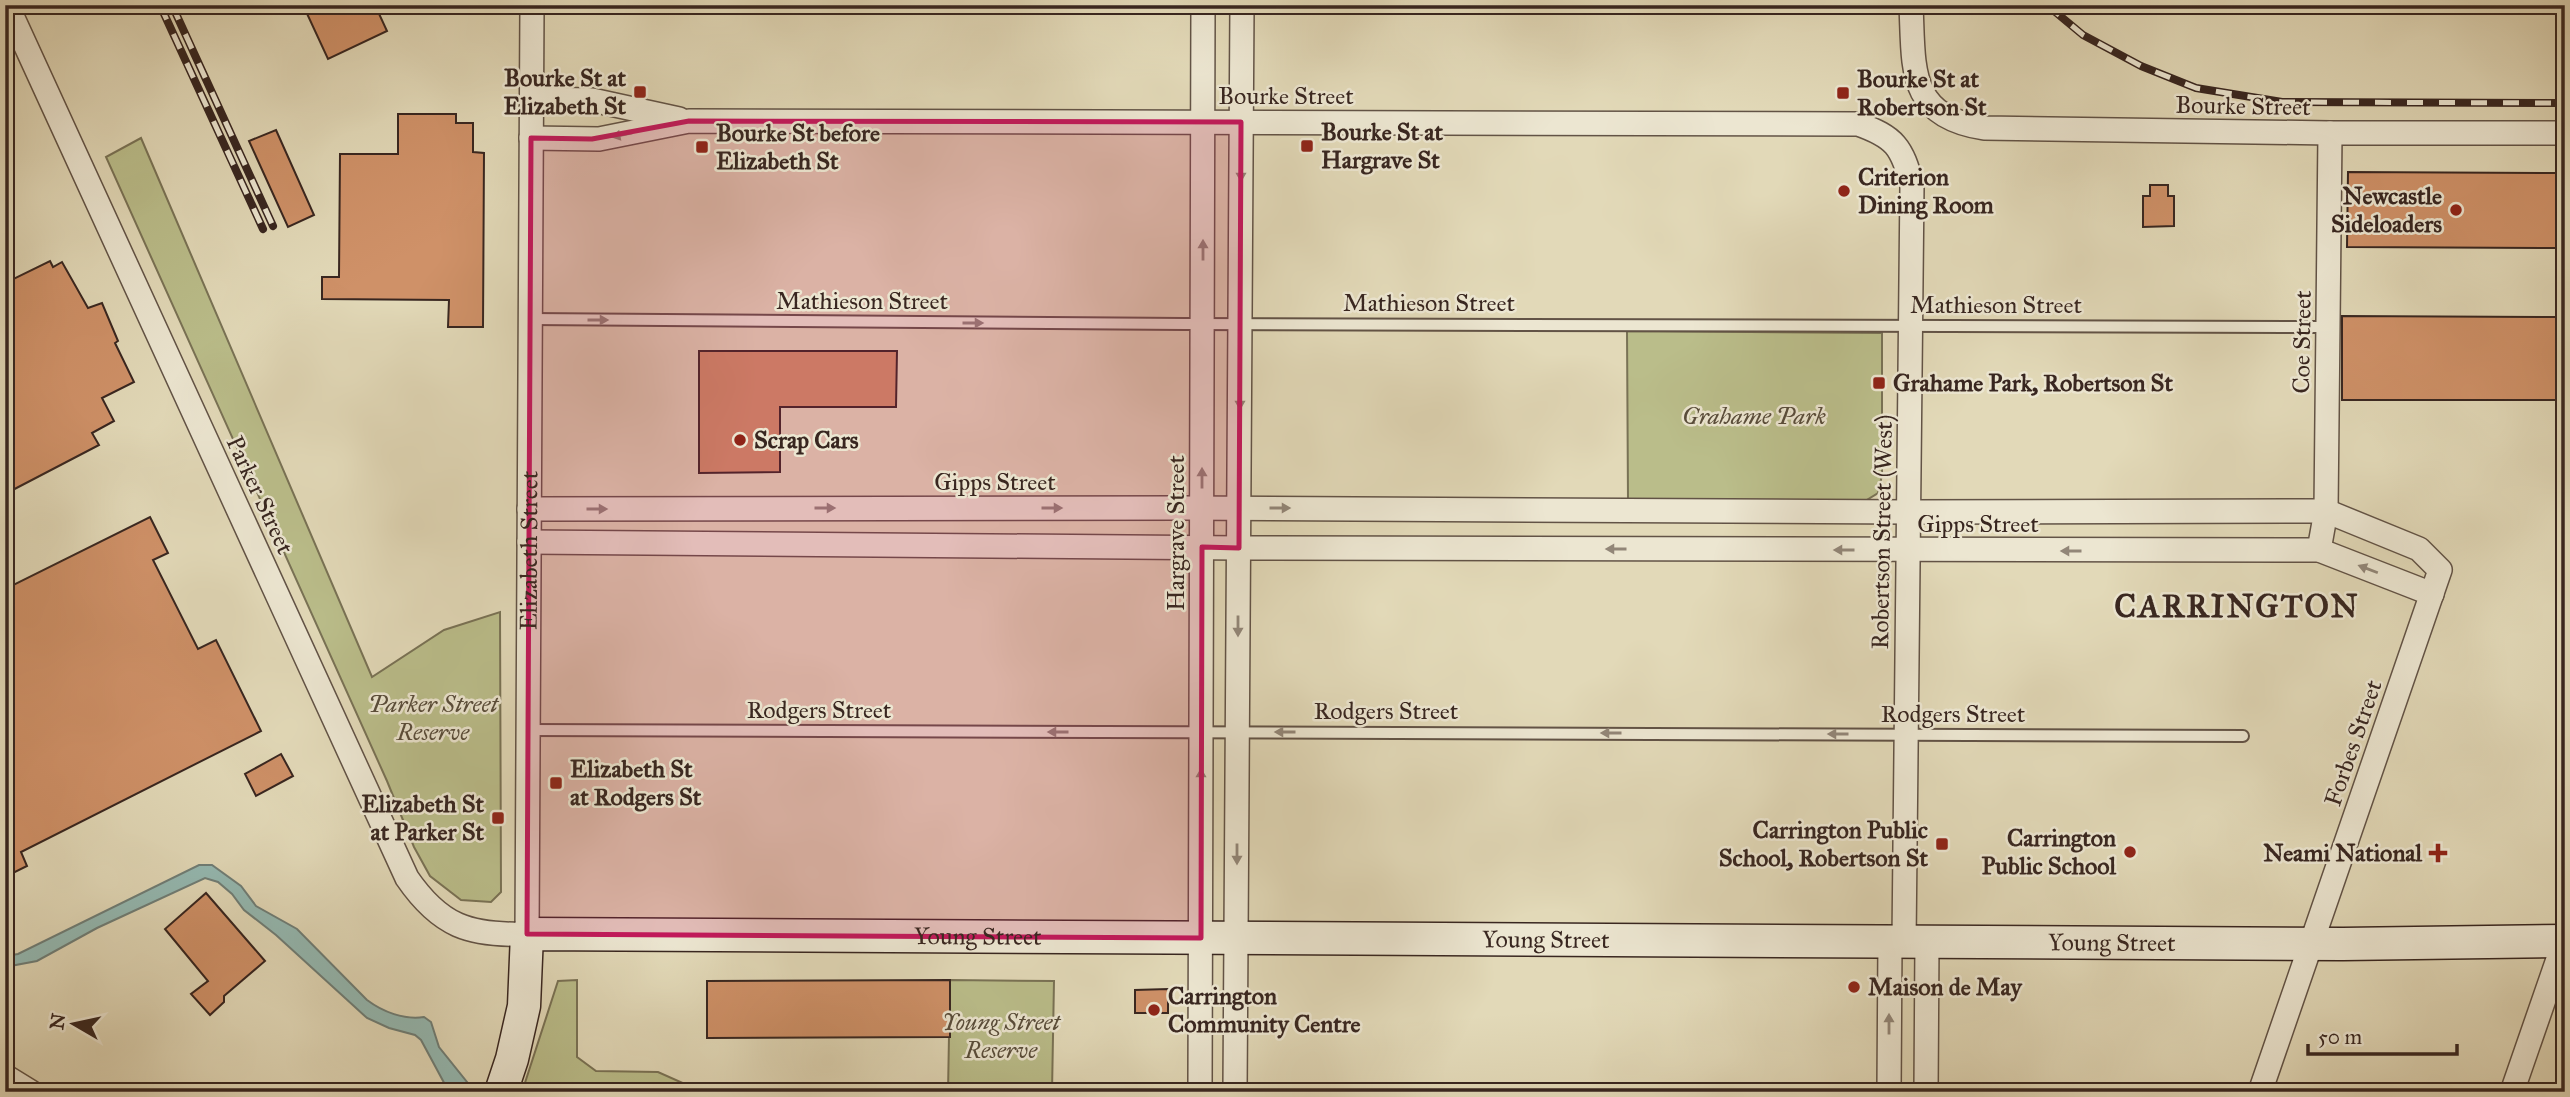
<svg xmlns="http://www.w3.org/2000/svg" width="2570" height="1097" font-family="'IM FELL Great Primer',serif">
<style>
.green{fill:#babd8a;stroke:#797255;stroke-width:2}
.water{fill:#95bab3;stroke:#707f78;stroke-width:2}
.building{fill:#cf9168;stroke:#382620;stroke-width:2}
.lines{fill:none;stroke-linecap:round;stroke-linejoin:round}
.service-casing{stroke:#625346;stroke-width:14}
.minor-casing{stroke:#625346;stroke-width:26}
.secondary-casing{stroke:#382620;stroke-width:35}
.service{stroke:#ece6d1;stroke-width:10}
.minor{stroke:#ece6d1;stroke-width:23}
.secondary{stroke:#ece6d1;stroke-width:32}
.rail-casing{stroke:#382620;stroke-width:8}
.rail{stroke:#ece6d1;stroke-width:5;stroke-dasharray:16;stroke-linecap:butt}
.oneway{fill:#928678}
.marked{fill:#c2185b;fill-opacity:0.2;stroke:#c2185b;stroke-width:5;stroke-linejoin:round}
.poi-dot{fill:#8f2418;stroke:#ece6d1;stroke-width:2.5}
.labels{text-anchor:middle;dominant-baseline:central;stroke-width:5;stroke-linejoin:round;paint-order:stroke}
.poi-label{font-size:24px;font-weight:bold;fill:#382620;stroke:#ece6d1;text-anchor:start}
.street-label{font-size:24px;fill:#382620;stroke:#ece6d1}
.park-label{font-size:24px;font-style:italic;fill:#584c3a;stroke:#ece6d1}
.district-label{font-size:32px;font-weight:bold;letter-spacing:2px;fill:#382620;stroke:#ece6d1}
</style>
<rect width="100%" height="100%" fill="#e2d9b8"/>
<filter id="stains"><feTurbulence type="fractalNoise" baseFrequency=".00286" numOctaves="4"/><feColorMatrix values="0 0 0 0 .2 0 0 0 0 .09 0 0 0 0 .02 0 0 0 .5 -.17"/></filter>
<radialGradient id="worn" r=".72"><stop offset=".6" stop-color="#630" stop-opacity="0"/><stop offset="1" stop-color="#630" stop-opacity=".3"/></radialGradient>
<!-- green -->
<path class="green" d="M141,138L372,677L444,630L500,612L501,892L491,902L461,900L430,876L414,847L387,781L106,157Z
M1627,331L1882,333V475L1878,493L1865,501L1628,499Z
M577,980V1057L596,1071L658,1072L696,1089L795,1092H522L558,981Z
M950,980L1054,981L1052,1092H948Z"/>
<!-- water -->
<path class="water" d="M199,865H212L241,886L256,906L297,929L367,1000C383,1012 404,1020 424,1017L431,1022L439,1047L471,1087L470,1092H449L421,1040L415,1035L389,1028L367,1018L276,935L244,910L232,894L218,882L205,878L97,928L37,961L5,967V956L18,954Z"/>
<!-- building -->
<path class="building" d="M303,5H375L387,31L328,59Z
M398,114H456V123H473V152L484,153L483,327H448L449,300L322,299V277H339L340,154H398Z
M276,130L314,215L288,227L249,141Z
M2348,172L2565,173V248L2347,247Z
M2150,185H2168V196H2174V226L2143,227V196H2150Z
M50,261L53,267L62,262L88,308L102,303L118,341L115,343L134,382L102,398L114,421L92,433L99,445L5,494V283Z
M2342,316L2565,317V400H2342Z
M699,351H897L896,407H780V472L699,473Z
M150,517L168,553L153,560L198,649L216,640L261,731L21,852L27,866L5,877V589Z
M281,754L293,776L256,796L245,774Z
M206,893L265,961L224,996V1002L210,1015L191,994L208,981L165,929Z
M950,980V1037L707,1038V981Z
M1168,989V1013H1135V990Z"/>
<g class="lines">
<defs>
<path id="service" d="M530,319L1184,324L2328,327
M528,730L2243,736"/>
<g id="minor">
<path id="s1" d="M7,5L407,878C440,926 469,936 527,934L532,5"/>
<path d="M1911,5C1914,69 1907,116 1984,128L2330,133H2565"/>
<path d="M531,99L592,100L679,119"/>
<path d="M531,138L599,139L689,121L1858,124C1895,137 1902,147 1912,185L1904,942"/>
<path d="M529,509L1183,508L1909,512L2326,511L2419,549L2440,570L2260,1092"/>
<path d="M529,542L1239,548L2319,550L2432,594"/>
<path d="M2319,550L2326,511L2330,133"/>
<path d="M5,1076L31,1092"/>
<path d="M1200,1092L1203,5"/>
<path d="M1235,1092L1242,5"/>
<path d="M1889,1092L1890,942"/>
<path d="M1926,1092L1927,942"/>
<path d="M2512,1092L2565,939"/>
</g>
<g id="secondary">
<path id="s2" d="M501,1092L512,1059L524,1006L527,934L2343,944L2565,941"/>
</g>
</defs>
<!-- service casing -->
<use href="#service" class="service-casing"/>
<!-- minor casing -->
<use href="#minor" class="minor-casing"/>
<!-- secondary casing -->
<use href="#secondary" class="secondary-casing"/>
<!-- service -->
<use href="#service" class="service"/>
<!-- minor -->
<use href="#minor" class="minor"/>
<!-- secondary -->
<use href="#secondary" class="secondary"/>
<defs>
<path id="rail" d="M160,5L263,229
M172,5L273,226
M2047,5L2083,35L2141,66L2196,88L2282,102L2565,103"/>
</defs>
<!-- rail casing -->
<use href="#rail" class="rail-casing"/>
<!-- rail -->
<use href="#rail" class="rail"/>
</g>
<!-- one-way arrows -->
<defs><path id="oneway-solid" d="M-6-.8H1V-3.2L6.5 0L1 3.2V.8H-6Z" transform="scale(1.75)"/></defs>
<g class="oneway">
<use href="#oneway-solid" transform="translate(622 135) rotate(169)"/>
<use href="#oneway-solid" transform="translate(1241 171) rotate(90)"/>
<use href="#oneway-solid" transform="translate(1203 250) rotate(-90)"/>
<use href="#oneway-solid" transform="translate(598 320)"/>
<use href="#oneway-solid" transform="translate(973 323)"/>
<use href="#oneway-solid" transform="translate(1240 399) rotate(90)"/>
<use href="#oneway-solid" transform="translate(1202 478) rotate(-90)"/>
<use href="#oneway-solid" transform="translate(825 508)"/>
<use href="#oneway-solid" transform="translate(1052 508)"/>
<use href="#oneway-solid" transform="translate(1280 508)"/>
<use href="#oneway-solid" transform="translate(597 509)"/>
<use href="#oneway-solid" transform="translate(1616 549) rotate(-180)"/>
<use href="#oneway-solid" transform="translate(1844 550) rotate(-180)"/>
<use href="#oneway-solid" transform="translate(2071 551) rotate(-180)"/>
<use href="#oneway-solid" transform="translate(2368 569) rotate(-159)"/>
<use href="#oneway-solid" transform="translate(1238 626) rotate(90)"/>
<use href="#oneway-solid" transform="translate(1058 732) rotate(-180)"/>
<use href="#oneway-solid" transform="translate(1285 732) rotate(-180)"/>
<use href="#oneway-solid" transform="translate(1611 733) rotate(-180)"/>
<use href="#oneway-solid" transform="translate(1838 734) rotate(-180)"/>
<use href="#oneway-solid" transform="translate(1201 779) rotate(-90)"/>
<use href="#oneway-solid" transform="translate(1237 854) rotate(90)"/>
<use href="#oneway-solid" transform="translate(1889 1024) rotate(-90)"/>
</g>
<!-- marked area -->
<path class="marked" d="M689,121L1241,122L1239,548L1202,547L1201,938L527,934L531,138L592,139Z"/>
<!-- markers -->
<g class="poi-dot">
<rect x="633" y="85" width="14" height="14" rx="3.5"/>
<rect x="1836" y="86" width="14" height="14" rx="3.5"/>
<rect x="1300" y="139" width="14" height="14" rx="3.5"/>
<rect x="695" y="140" width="14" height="14" rx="3.5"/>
<circle cx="1844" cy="191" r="7"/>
<circle cx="2456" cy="210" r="7"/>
<rect x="1872" y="376" width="14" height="14" rx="3.5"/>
<circle cx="740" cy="440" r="7"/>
<rect x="549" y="776" width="14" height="14" rx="3.5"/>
<rect x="491" y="811" width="14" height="14" rx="3.5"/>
<rect x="1935" y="837" width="14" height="14" rx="3.5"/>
<circle cx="2130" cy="852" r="7"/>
<path d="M2434.5 842.5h7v7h7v7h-7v7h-7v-7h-7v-7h7z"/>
<circle cx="1854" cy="987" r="7"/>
<circle cx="1154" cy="1010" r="7"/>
</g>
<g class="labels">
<!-- poi labels -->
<g class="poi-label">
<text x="626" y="78" text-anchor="end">Bourke St at<tspan x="626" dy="28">Elizabeth St</tspan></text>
<text x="1857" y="79">Bourke St at<tspan x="1857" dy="28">Robertson St</tspan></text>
<text x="1321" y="132">Bourke St at<tspan x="1321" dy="28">Hargrave St</tspan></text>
<text x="716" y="133">Bourke St before<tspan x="716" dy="28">Elizabeth St</tspan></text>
<text x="1858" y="177">Criterion<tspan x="1858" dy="28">Dining Room</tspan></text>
<text x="2442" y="196" text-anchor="end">Newcastle<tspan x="2442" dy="28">Sideloaders</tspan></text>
<text x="1893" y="383">Grahame Park, Robertson St</text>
<text x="754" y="440">Scrap Cars</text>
<text x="570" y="769">Elizabeth St<tspan x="570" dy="28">at Rodgers St</tspan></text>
<text x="484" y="804" text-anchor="end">Elizabeth St<tspan x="484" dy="28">at Parker St</tspan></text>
<text x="1928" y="830" text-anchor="end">Carrington Public<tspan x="1928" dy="28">School, Robertson St</tspan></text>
<text x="2116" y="838" text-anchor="end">Carrington<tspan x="2116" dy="28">Public School</tspan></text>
<text x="2422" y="853" text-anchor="end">Neami National</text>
<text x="1868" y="987">Maison de May</text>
<text x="1168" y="996">Carrington<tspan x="1168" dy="28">Community Centre</tspan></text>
</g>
<!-- street labels -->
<g class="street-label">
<text x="1286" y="96">Bourke Street</text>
<text transform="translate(2243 106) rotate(1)">Bourke Street</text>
<text x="862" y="301">Mathieson Street</text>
<text x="1429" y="303">Mathieson Street</text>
<text x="1996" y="305">Mathieson Street</text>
<text transform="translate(2302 342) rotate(-89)">Coe Street</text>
<text x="995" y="482">Gipps Street</text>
<text transform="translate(260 495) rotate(65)">Parker Street</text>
<text x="1978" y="524">Gipps Street</text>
<text transform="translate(1882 532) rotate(-89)">Robertson Street (West)</text>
<text transform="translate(1176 533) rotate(-90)">Hargrave Street</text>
<text stroke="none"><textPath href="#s1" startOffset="1484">Elizabeth Street</textPath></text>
<text x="819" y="710">Rodgers Street</text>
<text x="1386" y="711">Rodgers Street</text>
<text x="1953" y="714">Rodgers Street</text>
<text transform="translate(2353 743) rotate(-71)">Forbes Street</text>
<text stroke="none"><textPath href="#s2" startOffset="612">Young Street</textPath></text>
<text stroke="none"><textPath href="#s2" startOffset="1180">Young Street</textPath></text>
<text stroke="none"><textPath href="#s2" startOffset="1746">Young Street</textPath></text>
</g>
<!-- park labels -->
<g class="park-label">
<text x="1754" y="416">Grahame Park</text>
<text x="433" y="704">Parker Street<tspan x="433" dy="28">Reserve</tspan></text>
<text x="1001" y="1022">Young Street<tspan x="1001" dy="28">Reserve</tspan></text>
</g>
<!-- district labels -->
<g class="district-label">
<text x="2237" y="606">CARRINGTON</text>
</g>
</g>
<!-- margin -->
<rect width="2570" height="1097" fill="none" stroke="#e2d9b8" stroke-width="28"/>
<rect x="7" y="7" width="2556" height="1083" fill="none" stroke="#382620" stroke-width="3.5"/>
<rect x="14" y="14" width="2542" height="1069" fill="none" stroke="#382620" stroke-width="2"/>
<!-- north arrow -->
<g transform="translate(74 1024) rotate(279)" stroke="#ece6d1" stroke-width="5" paint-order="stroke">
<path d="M0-5L12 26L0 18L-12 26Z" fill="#382620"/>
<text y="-10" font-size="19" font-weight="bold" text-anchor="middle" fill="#382620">N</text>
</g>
<!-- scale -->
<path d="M2308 1044v10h149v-10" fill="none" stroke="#382620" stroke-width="3.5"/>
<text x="2318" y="1044" font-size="21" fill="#382620" stroke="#ece6d1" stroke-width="5" paint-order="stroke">50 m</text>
<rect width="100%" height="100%" filter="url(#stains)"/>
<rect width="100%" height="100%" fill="url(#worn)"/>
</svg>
